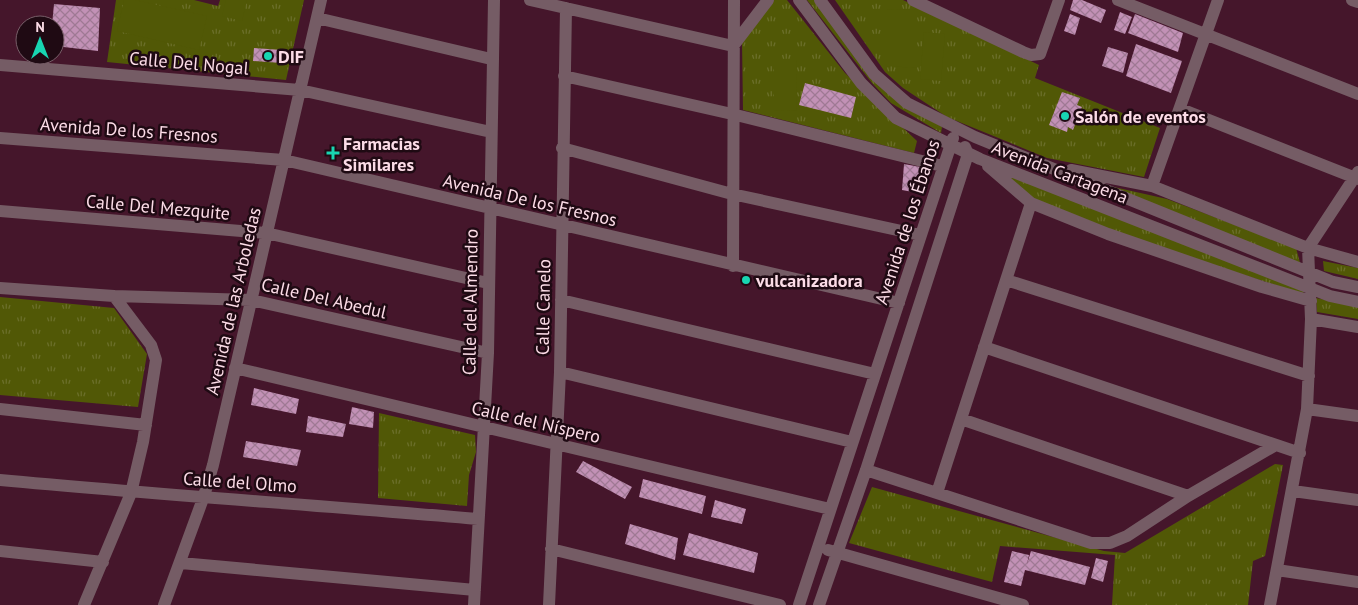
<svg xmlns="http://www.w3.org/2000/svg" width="1358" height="605" font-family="'PT Sans',sans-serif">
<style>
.grass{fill:url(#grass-tufts)}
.garden{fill:#515806}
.building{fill:url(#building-cross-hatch)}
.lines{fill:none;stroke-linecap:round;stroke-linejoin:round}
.minor{stroke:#755c65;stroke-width:12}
.poi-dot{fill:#18d5b2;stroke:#1f0a13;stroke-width:2}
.labels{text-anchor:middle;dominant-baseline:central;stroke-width:5;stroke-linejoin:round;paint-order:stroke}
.poi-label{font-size:18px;font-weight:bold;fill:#fcdce7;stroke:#1f0a13;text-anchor:start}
.street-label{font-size:18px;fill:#fcdce7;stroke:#1f0a13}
</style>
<defs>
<pattern id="grass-tufts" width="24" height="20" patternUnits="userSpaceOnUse" patternTransform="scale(1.25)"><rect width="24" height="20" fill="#515806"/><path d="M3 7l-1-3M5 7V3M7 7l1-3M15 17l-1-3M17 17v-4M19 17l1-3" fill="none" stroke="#6b6f2a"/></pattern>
<pattern id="building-cross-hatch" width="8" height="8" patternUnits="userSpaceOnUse" patternTransform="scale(1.25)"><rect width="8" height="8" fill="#c291b6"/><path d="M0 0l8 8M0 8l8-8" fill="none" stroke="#9f7994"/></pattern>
</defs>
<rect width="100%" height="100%" fill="#45162b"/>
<!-- grass -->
<path class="grass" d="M116,0H194L218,6L220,0H304L286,80L107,62Z
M774,0H787L845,73L917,141L914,153L743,110L742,41Z
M807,0H815L873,76L942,127L941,133L891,103L872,83Z
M835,0H903L1039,65L1035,78L1160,128L1144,177L1047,158L947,117L903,88L885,72Z
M999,171L1304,291L1303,294L1109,231L1033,198Z
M1096,183L1167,199L1296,248L1301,266Z
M1323,261L1358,268V279L1324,271Z
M0,297L114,308L147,354L138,407L0,395Z
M1316,298L1358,306V319L1317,312Z
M379,413L475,435L476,452L469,475L467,506L378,498Z
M1275,464L1283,465L1265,556L1253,561L1248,605H1112L1115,555L1000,546L992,582L849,543L872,487L1104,551L1125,553Z"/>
<!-- garden -->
<path class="garden" d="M124,0H135L207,16L199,50L117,31Z
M226,0H247L242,21L222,16Z
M887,9L917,10V68L887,66Z
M924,32L945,34L941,81L920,79Z
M796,60L797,110L774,111V60Z"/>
<!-- building -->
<path class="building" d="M1073,0H1082L1106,10L1101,23L1070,10Z
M54,4L100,8L98,51L55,46V25H52Z
M1120,12L1132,17L1125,34L1114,30Z
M1070,14L1080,18L1075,35L1064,31Z
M1135,14L1183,33L1178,52L1128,33Z
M1136,44L1182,61L1171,93L1126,76Z
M1108,47L1128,53L1123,73L1102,66Z
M254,48L282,50L281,63L253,61Z
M805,83L856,97L851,118L799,105Z
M1062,92L1080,98L1077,105L1082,107L1073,130L1068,127L1067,132L1049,125Z
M904,164L926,168L918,193L902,190Z
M254,388L299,399L296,414L251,405Z
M352,407L374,412L373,428L349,424Z
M308,416L346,424L343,437L306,432Z
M246,441L301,450L297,466L243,457Z
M583,461L632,487L625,499L576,472Z
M643,479L706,496L702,514L639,497Z
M715,500L746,509L742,524L711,517Z
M630,524L678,538L675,560L625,544Z
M689,533L758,553L754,573L683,555Z
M1012,551L1029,555L1027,564L1031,551L1090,567L1085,585L1025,570L1021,586L1004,582Z
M1096,558L1108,561L1103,582L1091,578Z"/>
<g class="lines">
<!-- minor -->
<path class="minor" d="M530,0L733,46L768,0
M799,0L861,83L896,118L980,159L1330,296L1358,302
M820,0L874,74L907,103L975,137L1333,282L1358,287
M913,0L1023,52L1031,55L1040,54L1059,0
M1118,0L1358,94
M1352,0L1358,2
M317,18L491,59
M0,65L300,90L491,132
M564,76L732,114L942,166
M1181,109L1358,179
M0,138L284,160L899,303
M562,148L732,194L920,235
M988,166L1031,203L1108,234L1262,287L1311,301
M1071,170L1152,186L1308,248L1358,262
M1152,186L1218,0
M0,211L266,233L488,283
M733,266L734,0
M1006,280L1309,376
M0,288L114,296L251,300L488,353
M561,300L875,374
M1311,319L1358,327
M984,347L1300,453
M235,368L830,509
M560,372L852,442
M0,409L146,425
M1307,409L1358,416
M961,419L1188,496
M866,470L1091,543H1110L1127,536L1188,496L1274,446
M0,480C159,495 319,505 478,519
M1293,491L1358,500
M937,493L1031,203
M551,549L780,605
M828,550L1023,605
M0,551L103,562
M181,563L475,590
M1277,570L1358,582
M84,605L131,493L143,442L156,360L151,345L114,296
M164,605L204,496L213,465L321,0
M474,605L488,353L494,0
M549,605L560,372L566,8
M799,605L953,138
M819,605L866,470L968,154L965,147
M1270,605L1307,409L1311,319L1308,248L1358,172"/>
</g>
<!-- markers -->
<g class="poi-dot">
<circle cx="268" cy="56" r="5"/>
<circle cx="1065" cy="116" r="5"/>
<path d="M330.5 145.5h5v5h5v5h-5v5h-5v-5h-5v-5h5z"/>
<circle cx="746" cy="280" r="5"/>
</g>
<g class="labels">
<!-- poi labels -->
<g class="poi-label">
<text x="278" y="56">DIF</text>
<text x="1075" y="116">Salón de eventos</text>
<text x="343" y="143">Farmacias<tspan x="343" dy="21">Similares</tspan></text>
<text x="756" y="280">vulcanizadora</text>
</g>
<!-- street labels -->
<g class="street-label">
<text transform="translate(189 63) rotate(5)">Calle Del Nogal</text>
<text transform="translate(129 130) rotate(4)">Avenida De los Fresnos</text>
<text transform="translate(1060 172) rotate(21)">Avenida Cartagena</text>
<text transform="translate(530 200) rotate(13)">Avenida De los Fresnos</text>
<text transform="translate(158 207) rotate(5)">Calle Del Mezquite</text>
<text transform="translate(907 222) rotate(-72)">Avenida de los Ébanos</text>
<text transform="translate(324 298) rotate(13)">Calle Del Abedul</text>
<text transform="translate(233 301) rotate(-77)">Avenida de las Arboledas</text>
<text transform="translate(470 302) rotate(-89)">Calle del Almendro</text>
<text transform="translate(543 307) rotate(-89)">Calle Canelo</text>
<text transform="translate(536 422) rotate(13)">Calle del Níspero</text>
<text transform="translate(240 482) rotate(4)">Calle del Olmo</text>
</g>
</g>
<!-- north arrow -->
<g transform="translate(40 40)"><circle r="24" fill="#1f0a13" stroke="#775e68"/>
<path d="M0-4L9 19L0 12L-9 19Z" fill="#18d5b2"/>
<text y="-8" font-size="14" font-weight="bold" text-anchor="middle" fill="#fcdce7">N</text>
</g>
</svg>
